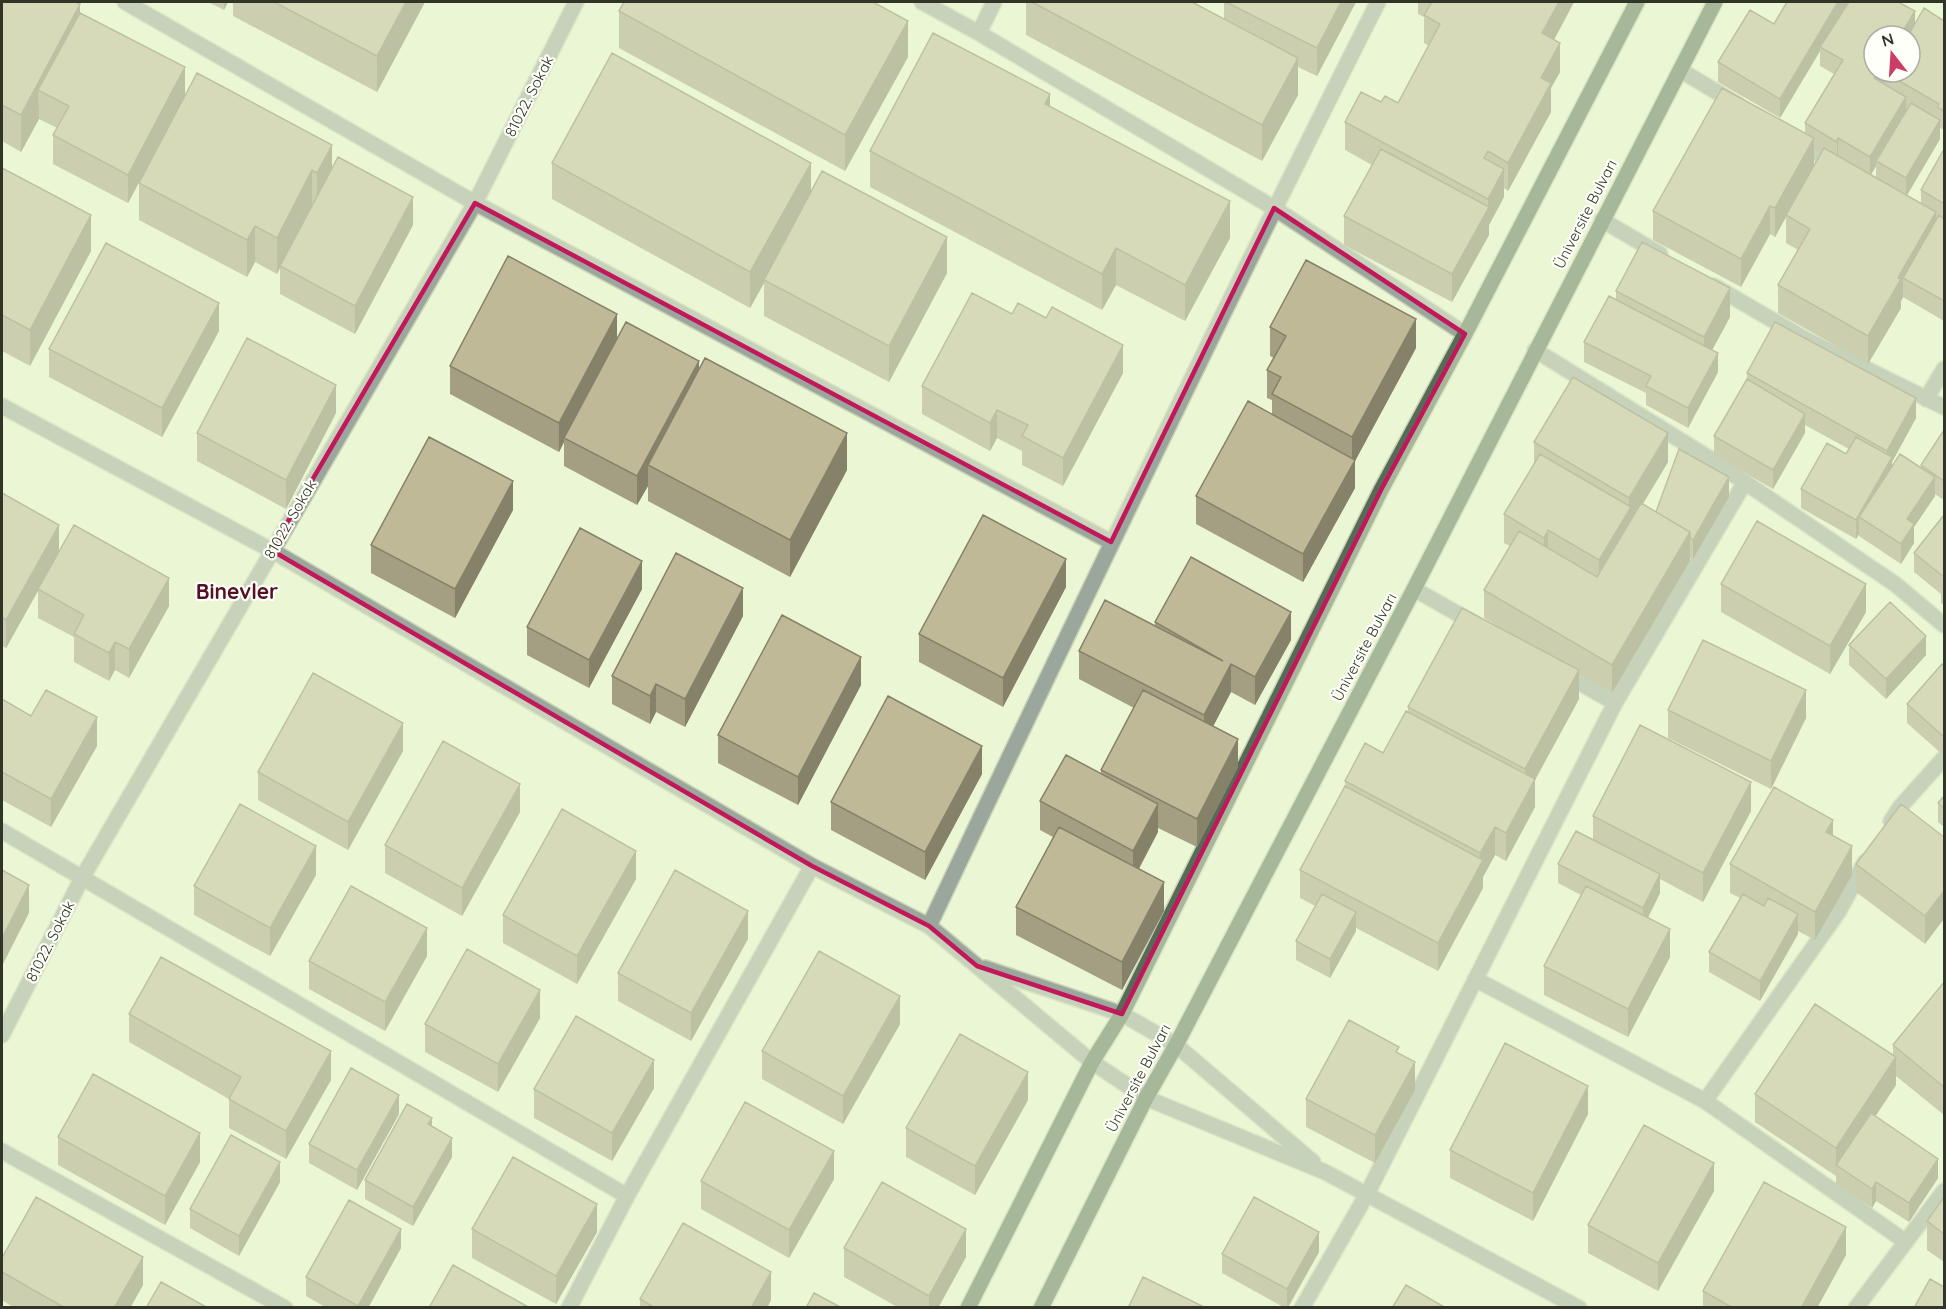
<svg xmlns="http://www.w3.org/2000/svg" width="1946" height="1309" font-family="Quicksand,sans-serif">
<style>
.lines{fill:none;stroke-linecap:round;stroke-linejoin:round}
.minor-casing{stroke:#cad3b5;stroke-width:18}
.tertiary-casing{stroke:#cad3b5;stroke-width:18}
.primary-casing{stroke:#cad3b5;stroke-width:18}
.minor{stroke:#9ba79c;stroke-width:15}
.tertiary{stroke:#9ba79c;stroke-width:15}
.primary{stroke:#566a56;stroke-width:15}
.wall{fill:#a49f83;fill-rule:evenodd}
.shaded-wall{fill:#86826a}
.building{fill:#bfb998;stroke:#86826a;stroke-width:1.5}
.marked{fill:none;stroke:#c2185b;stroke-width:4.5;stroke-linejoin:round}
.labels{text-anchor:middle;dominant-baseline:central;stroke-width:4.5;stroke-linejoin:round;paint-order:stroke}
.street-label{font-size:15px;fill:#313528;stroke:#fdfff8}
.district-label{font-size:21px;font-weight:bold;fill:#541025;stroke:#fdfff8}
</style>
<rect width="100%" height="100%" fill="#ebf6d4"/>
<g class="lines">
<defs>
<path id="minor" d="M125,2L475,203L1111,542
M922,2L979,33L1274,208L1465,334
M979,33L994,2
M1680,70L1737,104
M1796,140L1837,165
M1602,220L1660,254
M1714,286L1805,339L1944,407
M1535,350L1709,458L1895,584L1944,625
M1926,399L1944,369
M1414,589L1474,623
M1615,703L1745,482
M1891,821L1900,807L1944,758
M2,831L627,1196
M929,926C1076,616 1224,307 1378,2
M1475,979L1705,1101L1906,1242
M2,1035L82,878L475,203L576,2
M1705,1101L1839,911L1865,862
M2,1151L285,1308
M569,1308L627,1196L812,866
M1302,1308L1367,1194L1615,703L1563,673
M1856,1308L1944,1191"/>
<path id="tertiary" d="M2,406L271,550L812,866L929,926L1092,1062L1146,1098L1325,1172L1579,1308
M985,968L1122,1014L1176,1045L1313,1162"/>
<path id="primary" d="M968,1308L1092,1062L1122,1014L1381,490L1465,334L1637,2
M1041,1308L1146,1098L1176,1045L1414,589L1715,2"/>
</defs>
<!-- minor casing -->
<use href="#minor" class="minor-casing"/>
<!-- tertiary casing -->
<use href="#tertiary" class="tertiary-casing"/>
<!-- primary casing -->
<use href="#primary" class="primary-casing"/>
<!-- minor -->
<use href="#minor" class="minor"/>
<!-- tertiary -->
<use href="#tertiary" class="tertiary"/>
<!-- primary -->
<use href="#primary" class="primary"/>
</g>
<!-- wall -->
<path class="wall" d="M2,2L80,13L185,96L128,203L53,164V135L57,128L39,119L21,152L2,141Z
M208,2H228L224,10Z
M233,2H425L377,92L233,16Z
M1026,2H1192L1224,19V2H1356L1317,76L1298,67V95L1262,161L1026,35Z
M1418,2H1574L1554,40L1560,72L1551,88V112L1508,191L1504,188V197L1489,225V235L1452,302L1344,245V216L1372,165L1345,150V122L1381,102L1398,103L1429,46L1424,43V17L1418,14Z
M619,11L908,57L845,171L619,48Z
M1944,21V130L1940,128V139L1907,195L1921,203V190L1944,149V321L1903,297L1901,301V308L1868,364L1778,313V285L1798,250L1786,243V217L1775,237L1770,234L1741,287L1653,240V211L1805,134V123L1834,74L1820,66V51L1780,118L1718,82V62L1774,24H1915ZM1814,147L1822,152L1814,166ZM1876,166V178L1871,175Z
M1050,106L1230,238L1185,321L1116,285L1102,310L870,187V151Z
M552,163L811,192L947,273L889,382L764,316V283L750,308L552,199Z
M2,168L91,251L30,366L2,351Z
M332,169L413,225L355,334L280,294V267L277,274L255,262L247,277L139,220V183Z
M1616,291L1730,317L1712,350L1718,372L1688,428L1646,405V393L1584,362V342L1616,299Z
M1270,327L1416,348L1355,461V488L1303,582L1196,524V496L1272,415V400L1267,398V370L1274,358L1270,356Z
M219,331L162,437L49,377V349Z
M617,338L699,368L847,470L790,577L648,501V486L637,505L564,466V442L559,452L450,394V366Z
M1123,373L1063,486L1022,465V451L997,438L990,451L922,414V386Z
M1747,373L1916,418L1892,462V467L1921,468V465L1944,430V500L1935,494V496L1914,527V543L1901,564L1859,536V534L1856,539L1801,508V489L1846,454L1849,449L1805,425V433L1773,489L1714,455V436L1747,379Z
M336,413L286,509L197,461V433Z
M1534,442L1668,462L1643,504L1656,512L1729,497L1693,559L1690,558V561L1612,693L1579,674V699L1535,780V807L1506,861L1495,855L1483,877V888L1438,971L1356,928V931L1330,978L1296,960V941L1315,906L1300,898V870L1345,787V781L1383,753L1408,711V707L1514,636L1484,618V590L1510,546L1504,543V514L1534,464Z
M2,493L59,552L169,606L129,678L115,670L109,681L74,662V637L38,618V591L6,648L2,646Z
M513,510L455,618L371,573V545Z
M1944,515V605L1941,603V594L1914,572V553Z
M1721,584L1866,612L1830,674L1721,612Z
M1066,587L1003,707L919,662V634Z
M642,589L589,688L527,655V627Z
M743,616L685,727L656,712L650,724L612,704V676Z
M1155,622L1291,640L1255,705L1231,692L1213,726L1238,767L1197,847L1158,828V832L1139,869L1164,911L1122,990L1016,935V907L1053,837L1040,830V801L1101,773V770L1134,708L1079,679V651L1155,626Z
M1849,645L1926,655L1886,699L1849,665Z
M1944,667V754L1943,755L1907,723V704Z
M861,685L798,805L718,763V735Z
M2,699L31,716L97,746L51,827L2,800Z
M1668,710L1806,718L1771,789L1668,738Z
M403,751L348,850L258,800V772Z
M982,774L925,880L831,830V802Z
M1944,796V827L1938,822V803Z
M1751,811L1703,902L1660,879V893L1648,918L1670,957L1628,1037L1544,995V966L1581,895L1558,883V864L1593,839V816Z
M520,812L462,916L385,873V845Z
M1833,836L1852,875L1815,940L1798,931V934L1760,1001L1709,972V952L1740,898L1730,893V864Z
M1944,837L1925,944L1856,892V864Z
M316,875L270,956L194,915V886Z
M636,879L577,984L503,943V915Z
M748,939L691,1041L618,1001V973Z
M427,956L385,1031L309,989V961Z
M1944,982V1115L1896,1076V1085L1875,1117L1938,1178L1909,1222L1876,1201L1872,1208L1836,1185V1175V1176L1755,1122V1094L1893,1055V1045Z
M129,1014L331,1080L286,1159L229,1128V1099L129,1042Z
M540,1018L498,1092L425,1052V1024Z
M900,1024L843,1124L762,1079V1051Z
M1399,1053L1415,1090L1375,1163L1306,1127V1099Z
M654,1088L612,1161L534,1118V1089Z
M1028,1100L975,1195L906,1157V1128Z
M399,1114L357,1190L309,1163V1144Z
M1588,1114L1533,1221L1450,1178V1150Z
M432,1126L452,1157L413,1226L365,1199V1180Z
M58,1137L200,1162L165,1225L58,1165Z
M834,1179L789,1258L701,1209V1181Z
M280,1182L239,1256L190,1228V1209Z
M1714,1191L1658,1291L1588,1253V1225Z
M1944,1197V1262L1927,1250V1221Z
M472,1229L597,1232L556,1304L472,1258Z
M401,1248L368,1308H327L306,1296V1277Z
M844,1248L966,1257L938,1308H899L844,1277Z
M1319,1252L1288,1308H1285L1222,1273V1254Z
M1846,1255L1817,1308H1703V1291Z
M2,1258L143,1285L130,1308H14L2,1300Z
M640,1299L771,1300L767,1308H640Z"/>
<!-- shaded-wall -->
<path class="shaded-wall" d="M224,2H228L224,10Z
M406,2H425L377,92V56Z
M1341,2H1356L1317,76V48Z
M1559,2H1574L1542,62V33Z
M1838,2H1850L1820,47V51L1780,118V99Z
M80,4V41L38,90L39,119L21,152V115Z
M1915,11V31L1910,36H1900Z
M908,21V57L845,171V135Z
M1560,43V72L1551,88V112L1508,191V163L1541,78Z
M1298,58V95L1262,161V125Z
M185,67V96L128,203V175Z
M1878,72H1890L1886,73V78L1874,98V78Z
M1050,94V131L1045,104Z
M1906,97V116L1876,161V166L1870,176V157Z
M1940,120V139L1906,197V178Z
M1814,138V167L1786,215V217L1775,237V208Z
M1838,138V158L1837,161V142Z
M332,145V182L317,210V173Z
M811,163V199L764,280V283L750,308V272Z
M1504,169V197L1489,225V235L1452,302V274L1488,209V199Z
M312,170V207L277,274V238Z
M413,197V225L355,334V306Z
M1230,201V238L1185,321V285Z
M1770,206V234L1741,287V259Z
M1936,212V240L1903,278V297L1901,301V308L1868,364V336L1898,278Z
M91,215V251L30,366V330Z
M255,226V262L247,277V240Z
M947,237V273L889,382V346Z
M1116,248V285L1102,310V274Z
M1730,288V317L1704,365V337Z
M219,303V331L162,437V408Z
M617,314V342L564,438V442L559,452V423Z
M1416,319V348L1355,461V488L1303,582V554L1352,464V437Z
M1123,345V373L1063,486V458Z
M1718,353V372L1688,428V408Z
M699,361V389L648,465V486L637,505V476Z
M336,385V413L286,509V480Z
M1916,398V418L1892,462V476L1859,517V534L1856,539V520L1887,465V451Z
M997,410V438L990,451V423Z
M1805,414V433L1773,489V470Z
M847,433V470L790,577V540Z
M1668,433V462L1631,523L1599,588V560L1629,510V498Z
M1729,477V497L1693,559V540Z
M1935,477V496L1914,527V543L1901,564V544L1907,519Z
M513,481V510L455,618V589Z
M59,525V553L6,648V620Z
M1548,530V558L1544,566V538Z
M1690,532V561L1612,693V665Z
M1066,559V587L1003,707V678Z
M642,561V589L589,688V660Z
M169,578V606L129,678V649Z
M1866,584V612L1830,674V646Z
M743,588V616L685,727V699Z
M1291,612V640L1255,705V677Z
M1926,636V655L1886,699V679Z
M115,642V670L109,681V653Z
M861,657V685L798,805V777Z
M1231,664V692L1204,744V715Z
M1579,670V699L1535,780V807L1506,861V833L1525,796V769Z
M656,684V712L650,724V696Z
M1806,690V718L1771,789V761Z
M97,717V746L51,827V799Z
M403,723V751L348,850V822Z
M1944,734V754L1943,755V736Z
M1238,739V767L1197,847V819Z
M982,746V774L925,880V852Z
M1751,782V811L1703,902V873Z
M520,784V812L462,916V888Z
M1158,804V832L1133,879V851Z
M1833,820V848L1826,832Z
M1495,827V855L1483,877V888L1438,971V943L1480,864V853Z
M316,846V875L270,956V928Z
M1852,846V875L1815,940V912Z
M636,851V879L577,984V956Z
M1660,874V893L1643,927V908Z
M1164,882V911L1122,990V962Z
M29,885V913L2,966V938Z
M1944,891V919L1925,944V916Z
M748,911V939L691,1041V1013Z
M1356,912V931L1330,978V959Z
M1798,914V934L1760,1001V981Z
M427,928V956L385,1031V1002Z
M1670,929V957L1628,1037V1009Z
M540,990V1018L498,1092V1064Z
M900,996V1024L843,1124V1096Z
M331,1051V1080L286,1159V1131Z
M1896,1057V1085L1841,1168L1836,1165V1176V1148Z
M654,1060V1088L612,1161V1133Z
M1415,1062V1090L1375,1163V1135Z
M1028,1072V1100L975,1195V1166Z
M1588,1086V1114L1533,1221V1193Z
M399,1095V1114L357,1190V1170Z
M432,1118V1137L428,1124Z
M200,1133V1162L165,1225V1196Z
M452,1138V1157L413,1226V1207Z
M834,1151V1179L789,1258V1230Z
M1938,1159V1178L1909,1222V1203Z
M280,1162V1182L239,1256V1236Z
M1714,1163V1191L1658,1291V1263Z
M1876,1182V1201L1872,1208V1189Z
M597,1204V1232L556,1304V1276Z
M1846,1227V1255L1817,1308H1801Z
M401,1229V1248L368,1308H358V1306Z
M966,1229V1257L938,1308H929V1296Z
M1319,1232V1252L1287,1308V1289Z
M143,1257V1285L130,1308H114Z
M771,1272V1300L767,1308H751Z"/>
<!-- building -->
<path class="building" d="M2,2H75L80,4L21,115L2,105Z
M274,2H406L377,56Z
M624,2H873L908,21L845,135L619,11Z
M1032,2H1192L1298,58L1262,125Z
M1226,2H1341L1317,48Z
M1432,2H1559L1542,33L1560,43L1541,78L1551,83L1508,163L1488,151L1484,158L1504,169L1488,199L1345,122L1361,92L1381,102L1385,96L1398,103L1440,24L1424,15Z
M1787,2H1838L1780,99L1718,62L1750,10L1774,24Z
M1849,2H1898L1915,11L1900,36H1874V72H1878L1874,78L1906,97L1870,157L1838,138L1837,142L1805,123L1843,60L1820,47Z
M1924,8L1944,21V111L1937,107L1939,104L1886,73L1887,72H1910V36H1908Z
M80,13L185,67L128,175L53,135L69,106L38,90Z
M933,33L1050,94L1045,104L1230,201L1185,285L1116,248L1102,274L870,151Z
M612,53L811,163L750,272L552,163Z
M197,73L332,145L317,173L312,170L277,238L255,226L247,240L139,183Z
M1722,88L1814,138L1775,208L1770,206L1741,259L1653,211Z
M1911,103L1940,120L1906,178L1876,161Z
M1824,148L1936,212L1903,269L1898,278L1901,279L1868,336L1778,285L1810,229L1786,215Z
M1381,149L1489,207L1452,274L1344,216Z
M1944,149V204L1921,190Z
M338,157L413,197L355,306L280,266Z
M2,168L91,215L30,330L2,315Z
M822,171L947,237L889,346L764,280Z
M1939,215L1944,219V301L1903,278Z
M1642,242L1730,288L1704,337L1616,291Z
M106,243L219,303L162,408L49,349Z
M508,256L617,314L559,423L450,366Z
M1306,260L1416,319L1352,437L1272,394L1281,377L1267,370L1286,336L1270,327Z
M972,293L1012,314L1018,303L1046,318L1052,307L1123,345L1063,458L1022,436L1028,425L997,410L990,423L922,386Z
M1609,296L1718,353L1688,408L1646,386L1651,376L1584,342Z
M626,322L699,361L637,476L564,438Z
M1775,322L1916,398L1887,451L1747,373Z
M247,338L336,385L286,480L197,433Z
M705,358L847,433L790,540L648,465Z
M1573,377L1668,433L1629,498L1534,442Z
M1747,379L1805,414L1773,470L1714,436Z
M1248,401L1355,460L1303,554L1196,496Z
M1944,430V481L1921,465Z
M429,437L513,481L455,589L371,545Z
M1856,437L1892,457L1856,520L1801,489L1827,443L1846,454Z
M1679,449L1729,477L1693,540L1690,538V532L1656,512Z
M1540,454L1631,507L1599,560L1548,530L1544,538L1504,514Z
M1900,454L1935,477L1907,519L1914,524L1901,544L1859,517Z
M2,493L59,525L6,620L2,617Z
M1641,503L1690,532L1612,665L1484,590L1519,531L1597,577Z
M983,515L1066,559L1003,678L919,634Z
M1944,515V577L1914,553Z
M1757,521L1866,584L1830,646L1721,584Z
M74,525L169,578L129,649L115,642L109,653L74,634L84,615L38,589Z
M580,528L642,561L589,660L527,627Z
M676,553L743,588L685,699L656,684L650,696L612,676Z
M1191,557L1291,612L1255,677L1231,664L1204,715L1079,651L1105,600L1223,661L1155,622Z
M1890,602L1926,636L1886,679L1849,645Z
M1462,608L1579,670L1525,769L1408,707Z
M782,615L861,657L798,777L718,735Z
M1703,640L1806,690L1771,761L1668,710Z
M1942,664L1944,667V734L1943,736L1907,704Z
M313,673L403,723L348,822L258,772Z
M46,690L97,717L51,799L2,772V699L31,716Z
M1143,690L1238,739L1197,819L1101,770Z
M888,696L982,746L925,852L831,802Z
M1406,711L1535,779L1506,833L1495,827L1480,853L1345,781L1365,743L1383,753Z
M1640,725L1751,782L1703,873L1593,816Z
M443,741L520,784L462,888L385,845Z
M1066,755L1158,804L1133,851L1040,801Z
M1345,786L1483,860L1438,943L1300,870Z
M1774,787L1833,820L1826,832L1852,846L1815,912L1730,864Z
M1944,796V808L1938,803Z
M240,804L316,846L270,928L194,886Z
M1901,804L1944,837V891L1925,916L1856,864Z
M562,809L636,851L577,956L503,915Z
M1059,827L1164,882L1122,962L1016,907Z
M1576,831L1660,874L1643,908L1558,864Z
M2,870L29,885L2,938Z
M675,870L748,911L691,1013L618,973Z
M351,886L427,928L385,1002L309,961Z
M1586,886L1670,929L1628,1009L1544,966Z
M1322,894L1356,912L1330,959L1296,941Z
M1743,894L1764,906L1768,898L1798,914L1760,981L1709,952Z
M467,949L540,990L498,1064L425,1024Z
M819,951L900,996L843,1096L762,1051Z
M161,957L331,1051L286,1131L229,1099L241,1077L129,1014Z
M1944,982V1087L1893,1045Z
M1815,1004L1896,1057L1836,1148L1755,1094Z
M576,1016L654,1060L612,1133L534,1089Z
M1349,1020L1399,1047L1396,1052L1415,1062L1375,1135L1306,1099Z
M960,1034L1028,1072L975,1166L906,1128Z
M1505,1043L1588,1086L1533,1193L1450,1150Z
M351,1068L399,1095L357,1170L309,1144Z
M93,1074L200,1133L165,1196L58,1137Z
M745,1102L834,1151L789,1230L701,1181Z
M407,1104L432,1118L428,1124L452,1138L413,1207L365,1180Z
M1871,1113L1938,1159L1909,1203L1876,1182L1872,1189L1836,1165Z
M1644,1125L1714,1163L1658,1263L1588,1225Z
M231,1135L280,1162L239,1236L190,1209Z
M513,1157L597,1204L556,1276L472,1229Z
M882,1182L966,1229L929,1296L844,1248Z
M1764,1182L1846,1227L1801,1308H1733L1703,1291Z
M36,1197L143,1257L114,1308H65L2,1272V1258Z
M1254,1197L1319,1232L1287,1289L1222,1254Z
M1944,1197V1234L1927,1221Z
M349,1200L401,1229L358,1306L306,1277Z
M683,1223L771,1272L751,1308H655L640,1299Z
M453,1265L530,1308H429Z
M1143,1277L1206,1308H1128Z
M1930,1279L1944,1287V1308H1914Z
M161,1282L208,1308H146Z
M1406,1285L1446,1308H1392Z
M814,1293L842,1308H806Z"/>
<!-- marked area -->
<path d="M0 0H1946V1309H0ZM475,203L1111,542L1274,208L1465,334L1381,490L1122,1014L977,966L929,926L812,866L271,550Z" fill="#ebf6d4" fill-opacity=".55" fill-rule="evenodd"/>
<path class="marked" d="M475,203L1111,542L1274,208L1465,334L1381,490L1122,1014L977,966L929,926L812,866L271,550Z"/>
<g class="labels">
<!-- street labels -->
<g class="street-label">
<text transform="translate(529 96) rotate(-63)">81022. Sokak</text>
<text transform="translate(1585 214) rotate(-63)">Üniversite Bulvarı</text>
<text transform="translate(290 519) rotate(-60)">81022. Sokak</text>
<text transform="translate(1364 647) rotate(-62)">Üniversite Bulvarı</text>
<text transform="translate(50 941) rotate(-63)">81022. Sokak</text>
<text transform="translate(1138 1078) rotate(-62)">Üniversite Bulvarı</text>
</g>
<!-- district labels -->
<g class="district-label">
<text x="237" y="591">Binevler</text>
</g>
</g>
<!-- border -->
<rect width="1946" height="1309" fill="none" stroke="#313528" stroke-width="6"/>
<!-- north arrow -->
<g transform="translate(1892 54) rotate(343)"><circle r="28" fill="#fdfff8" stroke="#abaea5" stroke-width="1.5"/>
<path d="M0-4.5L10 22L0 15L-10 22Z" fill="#cb3d67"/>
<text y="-9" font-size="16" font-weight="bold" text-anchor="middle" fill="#313528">N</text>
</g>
</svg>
